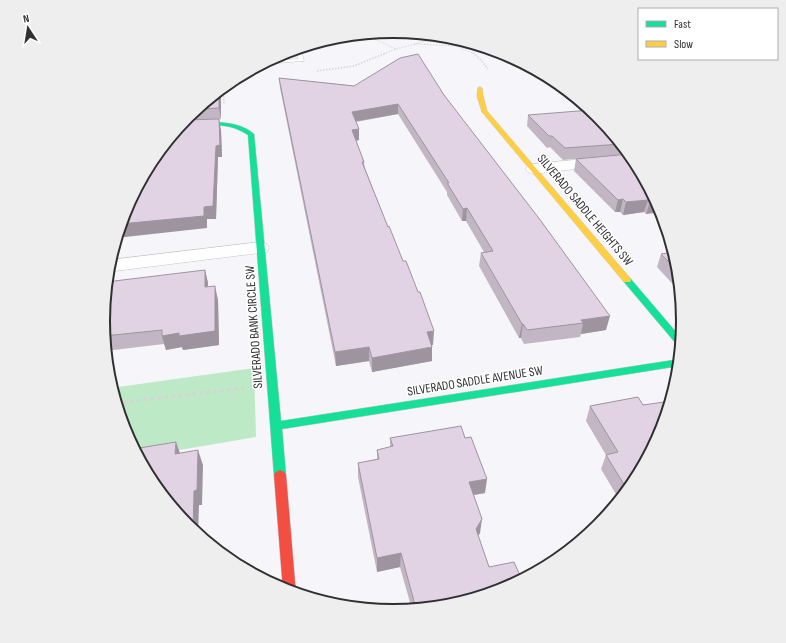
<svg xmlns="http://www.w3.org/2000/svg" width="786" height="643" font-family="'Sofia Sans Condensed',sans-serif">
<style>
.green{fill:#bde9c6}
.lines{fill:none;stroke-linecap:round;stroke-linejoin:round}
.lane-casing{stroke:#c4c4c7;stroke-width:1}
.street-casing{stroke:#c4c4c7;stroke-width:1}
.fast-casing{stroke:#c4c4c7;stroke-width:1}
.slow-casing{stroke:#c4c4c7;stroke-width:1}
.jam-casing{stroke:#c4c4c7;stroke-width:1}
.path-far2{stroke:#d4d4d6;stroke-width:1;stroke-dasharray:1.5 1.5;stroke-linecap:butt}
.path-far1{stroke:#d4d4d6;stroke-width:1.5;stroke-dasharray:1.5 1.5;stroke-linecap:butt}
.path{stroke:#d4d4d6;stroke-width:3;stroke-dasharray:3.5 3.5;stroke-linecap:butt}
.lane{fill:#fefefe;fill-rule:evenodd}
.street{fill:#fefefe;fill-rule:evenodd}
.fast{fill:#16e098;fill-rule:evenodd}
.slow{fill:#ffcf43;fill-rule:evenodd}
.jam{fill:#f24e42;fill-rule:evenodd}
.wall{fill:#c2b5c4}
.shaded-wall{fill:#9e94a0}
.building{fill:#e2d3e4;stroke:#9e94a0}
.labels{text-anchor:middle;dominant-baseline:central;stroke-width:3;stroke-linejoin:round;paint-order:stroke}
.street-label{font-size:13px;fill:#302f32;stroke:#fff}
.rim{fill:none;stroke:#302f32;stroke-width:2}
</style>
<rect width="100%" height="100%" fill="#f6f5f9"/>
<!-- green -->
<path class="green" d="M254,368L256,437L138,457L125,432L111,388Z"/>
<g class="lines">
<defs>
<path id="lane" d="M334,38L321,46L301,50L304,61L262,64L267,61L298,59L295,49Z"/>
<path id="street" d="M605,157L610,159L613,162L610,165L533,174L528,172L525,169L528,166L533,164Z
M260,242L267,244L269,248L267,252L107,272L110,260Z"/>
<path id="fast" d="M216,122C230,123 244,125 254,134L281,421L680,359L679,366L282,429L286,475L284,478L280,480L276,478L274,475L248,135C223,118 204,129 178,128L180,125Z
M624,278H630L682,339L681,347L678,346L624,282L623,280Z"/>
<path id="slow" d="M480,87L482,88L483,96L487,111L630,278L631,280L630,282H624L482,112L477,96L478,88Z"/>
<path id="jam" d="M280,470L284,472L286,475L296,594L283,590L274,475L276,472Z"/>
</defs>
<!-- lane casing -->
<use href="#lane" class="lane-casing"/>
<!-- street casing -->
<use href="#street" class="street-casing"/>
<!-- fast casing -->
<use href="#fast" class="fast-casing"/>
<!-- slow casing -->
<use href="#slow" class="slow-casing"/>
<!-- jam casing -->
<use href="#jam" class="jam-casing"/>
<!-- path-far2 -->
<path class="path-far2" d="M364,34L396,49L383,54
M415,44L456,46L475,54
M396,49L445,36"/>
<!-- path-far1 -->
<path class="path-far1" d="M473,53L481,60L488,69
M317,71L354,66L386,53
M240,76L250,75
M223,87L224,104"/>
<!-- path -->
<path class="path" d="M116,403L244,388"/>
<!-- lane -->
<use href="#lane" class="lane"/>
<!-- street -->
<use href="#street" class="street"/>
<!-- fast -->
<use href="#fast" class="fast"/>
<!-- slow -->
<use href="#slow" class="slow"/>
<!-- jam -->
<use href="#jam" class="jam"/>
</g>
<!-- wall -->
<path class="wall" d="M279,78L444,95L606,330L581,334L580,337L524,344L521,338H519L479,266L481,253L484,252L466,221H462L447,195V192L398,114L356,122L359,140L356,141L364,162L365,168L433,345H432V361L372,372L369,361L336,366L280,88Z
M220,89L221,119H203L221,130L222,157H218L216,219H207V228L152,160L188,116Z
M528,115L599,116L635,160L661,211L646,214L644,212L623,215L620,212H615L574,171L576,159L605,156L563,160L550,147L547,148L527,126Z
M661,254L678,265L681,293L657,267Z
M205,270L208,283V287L218,300L219,345L183,350L182,347L166,350L164,344L105,351L102,321Z
M638,397L634,483L620,501L601,469L606,455L586,421L590,406Z
M390,438L485,493L474,495L480,533L478,536L489,567L522,580L411,606L400,567L377,572L358,477V463L377,459V450L390,447Z"/>
<!-- shaded-wall -->
<path class="shaded-wall" d="M220,89L221,91V119L219,108V90Z
M398,104V114L352,122V112Z
M219,119L221,130L222,157H218L216,219H207V228L116,238L120,224L216,146Z
M359,129V140L352,141V130Z
M623,199L620,212H615L618,200Z
M648,200L644,212L623,215L626,202Z
M656,201L662,212L646,214L650,202Z
M467,208L466,221H462L463,209Z
M205,270L208,283V301L205,287Z
M215,286L218,300L219,345L183,350L182,347L166,350L162,336Z
M610,316L606,330L581,334L583,323L581,320Z
M522,324H523L521,338H519Z
M434,331L433,345L426,346L427,332Z
M369,347V361L336,366L335,352Z
M432,347V361L372,372V358Z
M176,442L181,456L175,454Z
M198,450L203,465L202,505H199L198,536L193,531L194,491Z
M487,479L485,493L467,496L469,482Z
M482,519L480,533L474,543L476,529Z
M401,553L400,567L377,572V558Z"/>
<!-- building -->
<path class="building" d="M418,54L444,95L541,221L610,316L581,320L583,323L527,330L523,324H522L481,253L493,251L467,208L463,209L447,183H449L398,104L352,112L359,129L352,130L364,162H362L388,227L389,226L403,261H406L418,292H420L434,331L427,332L432,347L372,358L369,347L335,352L279,78L354,86L400,58Z
M219,90V108L196,109Z
M591,110L599,116L621,144L565,148L552,136H549L528,115Z
M219,119L220,145L216,146L213,206L204,207V216L120,224L125,210L152,160L184,120Z
M629,154L635,160L656,201L650,202L648,200L626,202L623,199L618,200L576,159Z
M674,252L678,265L679,272L661,254Z
M205,270V287L215,286V331L179,336V333L162,336V330L104,336L102,321L106,282Z
M638,397L643,405L671,401L661,433L634,483L628,491L606,455L618,452L590,406Z
M461,426L465,438L471,437L487,479L469,482L482,519L476,529L489,567L514,562L522,580L504,590L449,606L393,612L388,611L415,605L401,553L377,558L358,463L379,459L377,450L393,446L390,438Z
M176,442L175,454L198,450L197,490L194,491L193,531L187,527L151,483L133,449Z"/>
<g class="labels">
<!-- street labels -->
<g class="street-label">
<text transform="translate(585 210) rotate(50)">SILVERADO SADDLE HEIGHTS SW</text>
<text transform="translate(254 327) rotate(-94)">SILVERADO BANK CIRCLE SW</text>
<text transform="translate(475 381) rotate(-9)">SILVERADO SADDLE AVENUE SW</text>
</g>
</g>
<!-- crop -->
<path d="M0 0H786V643H0ZM110 321a283 283 0 1 1 566 0a283 283 0 1 1-566 0Z" fill="#eeeeef" fill-rule="evenodd"/>
<path class="rim" d="M110 321a283 283 0 1 1 566 0a283 283 0 1 1-566 0Z"/>
<!-- legend -->
<rect x="638" y="8" width="140" height="52" fill="#ffffff" stroke="#acacad"/>
<rect x="646" y="21" width="20" height="6" fill="#16e098" stroke="#acacad"/>
<text x="674" y="28" font-size="12" fill="#302f32">Fast</text>
<rect x="646" y="41" width="20" height="6" fill="#ffcf43" stroke="#acacad"/>
<text x="674" y="48" font-size="12" fill="#302f32">Slow</text>
<!-- north arrow -->
<g transform="translate(28 28) rotate(348)" stroke="#ffffff" stroke-width="3" paint-order="stroke">
<path d="M0-3L7 15L0 10L-7 15Z" fill="#302f32"/>
<text y="-6" font-size="11" font-weight="bold" text-anchor="middle" fill="#302f32">N</text>
</g>
</svg>
